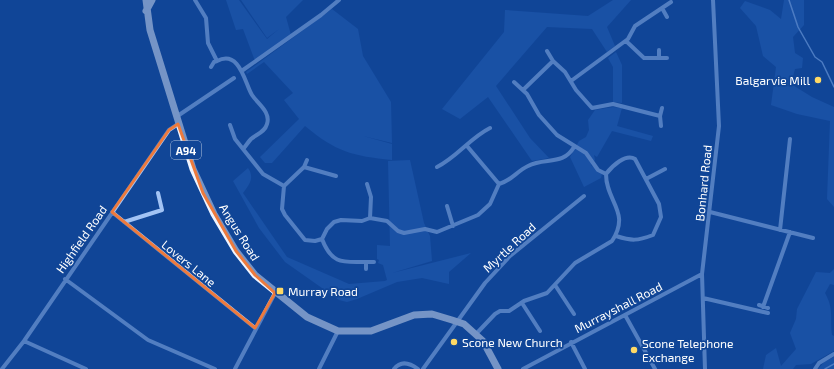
<svg xmlns="http://www.w3.org/2000/svg" width="834" height="369" font-family="'Exo 2',sans-serif">
<style>
.green{fill:#245fb7}
.lines{fill:none;stroke-linecap:round;stroke-linejoin:round}
.stream{stroke:#94bdf7;stroke-width:1.5}
.minor{stroke:#a2c3f4;stroke-width:4}
.primary{stroke:#eff4ff;stroke-width:7}
.marked{fill:none;stroke:#ed7a3d;stroke-width:3;stroke-linejoin:round}
.poi-dot{fill:#ffd965;stroke:#114697;stroke-width:1.5}
.labels{text-anchor:middle;dominant-baseline:central;stroke-width:3.5;stroke-linejoin:round;paint-order:stroke}
.shield{fill:#114697;stroke:#b8c8e0;stroke-width:1}
.shield-label{font-size:11px;font-weight:bold;fill:#fff}
.poi-label{font-size:12px;fill:#fff;stroke:#114697;text-anchor:start}
.street-label{font-size:12px;fill:#fff;stroke:#114697}
</style>
<rect width="100%" height="100%" fill="#114697"/>
<!-- green -->
<path class="green" d="M226,0H239L267,39L279,29L267,38L241,0H303L286,17L291,35L255,61L243,29L236,30Z
M613,0H631L607,27L615,46L607,52L592,29L547,27L496,86L530,138L549,158L532,161L488,97L460,119L442,109L504,32L505,10L588,16Z
M784,0H804V25L793,37L795,53L803,58L802,68L795,69L791,84L812,97L834,107V207L827,199L830,121L797,114L771,105L776,67L763,56L756,26L740,8L745,1L770,10L781,19Z
M332,9L358,29L363,56L391,102L392,143L363,136L392,144V160C353,156 336,152 305,126L272,163H265L260,157L299,119L284,100L293,93L264,62L247,74L246,72Z
M616,52L622,65V103L613,102V67L608,58Z
M613,107L622,108L617,126L653,136L651,141L612,131L597,157L594,155L595,160L591,165L602,174L601,178L584,187L570,157L579,141L586,137L589,130L588,120L595,110Z
M410,160L424,223L430,236L432,261L392,273L390,279L392,273L471,253L449,272V284L422,278L397,282L357,299L347,302L339,300L285,262L259,228L233,181L248,168C255,178 249,185 243,193L287,257L349,284L385,281L387,280L383,265L378,263L379,260L377,259V245L390,246L388,161Z
M834,269V285L830,284L825,293C834,309 830,317 832,335L834,336V351L811,364L796,365L793,369H763L766,355L776,348L781,366L796,349L790,333L796,319L797,309L816,272L830,273Z
M834,357V369H818L824,362Z"/>
<g class="lines">
<!-- stream -->
<path class="stream" d="M789,0L798,27L815,57L822,62L834,87
M825,369L834,364"/>
<!-- minor -->
<path class="minor" d="M195,0L206,18L208,43L217,61C240,49 245,84 252,95C258,104 271,112 267,124C265,132 257,134 251,139C248,142 246,146 243,149L263,174L284,186L282,209L285,215L305,240L315,241L322,239L327,229L334,222L341,220L362,221L370,218L387,221L398,231L404,233L425,229L437,232L478,215L490,204L499,184C511,181 517,171 528,166C545,157 563,166 574,147
M662,8L667,17
M626,41L644,58H667
M659,50V58
M553,61L565,72L576,90L592,108L613,104L660,116
M211,67L214,62L217,61
M243,70L321,15L339,0
M571,81L628,39L635,26L671,2
M514,82L527,94L539,115L557,135L586,153L598,170L606,174
M523,90L553,61L547,51
M176,117L234,78
M230,125L235,139L243,149
M661,126L660,116L662,108
M467,146L499,184
M304,167L307,160
M437,167C457,157 470,138 490,128
M646,179L665,169
M367,184L371,197L370,218
M284,186L304,167L336,176
M447,206L453,226
M112,212L255,328
M710,212L813,238
M124,222L162,210L158,193
M780,230L790,139
M322,239C333,268 346,261 374,262
M366,269V262
M65,279L148,340L215,369
M555,285L574,314
M703,298L768,313
M522,303L540,331
M759,305L768,308
M763,307L790,232
M625,315L655,369
M476,334L495,314L500,311H509L524,301L547,293L575,263L612,241C631,212 606,202 606,174C612,166 626,153 635,159L659,204L661,217L653,235C637,241 632,241 616,236
M24,341L86,369
M571,342L585,369
M2,369L24,341L169,130L178,124
M235,369L275,293
M319,369L338,331
M394,369C401,360 410,363 418,369
M423,369L485,283L510,256L584,196
M523,369L702,274
M705,369L702,274L719,126L713,0
M815,369L819,363L834,354"/>
<!-- primary -->
<path class="primary" d="M146,0L150,30L193,169L214,214L236,251L255,275L307,317L338,331H371L414,315L432,314L452,320L464,324L483,341L498,369
M146,11L152,0"/>
</g>
<!-- marked area -->
<path d="M0 0H834V369H0ZM178,124L203,193L236,251L255,275L275,293L255,328L112,212L169,130Z" fill="#114697" fill-opacity=".55" fill-rule="evenodd"/>
<path class="marked" d="M178,124L203,193L236,251L255,275L275,293L255,328L112,212L169,130Z"/>
<!-- markers -->
<g class="poi-dot">
<circle cx="818" cy="80" r="4"/>
<rect x="276" y="287" width="8" height="8" rx="2"/>
<circle cx="454" cy="342" r="4"/>
<circle cx="634" cy="350" r="4"/>
</g>
<g class="labels">
<!-- shield labels -->
<rect class="shield" x="171" y="141" width="30" height="18" rx="3"/>
<g class="shield-label">
<text x="186" y="150">A94</text>
</g>
<!-- poi labels -->
<g class="poi-label">
<text x="810" y="80" text-anchor="end">Balgarvie Mill</text>
<text x="288" y="291">Murray Road</text>
<text x="462" y="342">Scone New Church</text>
<text x="642" y="343">Scone Telephone<tspan x="642" dy="14">Exchange</tspan></text>
</g>
<!-- street labels -->
<g class="street-label">
<text transform="translate(703 183) rotate(-84)">Bonhard Road</text>
<text transform="translate(240 232) rotate(58)">Angus Road</text>
<text transform="translate(81 239) rotate(-55)">Highfield Road</text>
<text transform="translate(509 247) rotate(-43)">Myrtle Road</text>
<text transform="translate(189 263) rotate(39)">Lovers Lane</text>
<text transform="translate(618 307) rotate(-27)">Murrayshall Road</text>
</g>
</g>
</svg>
